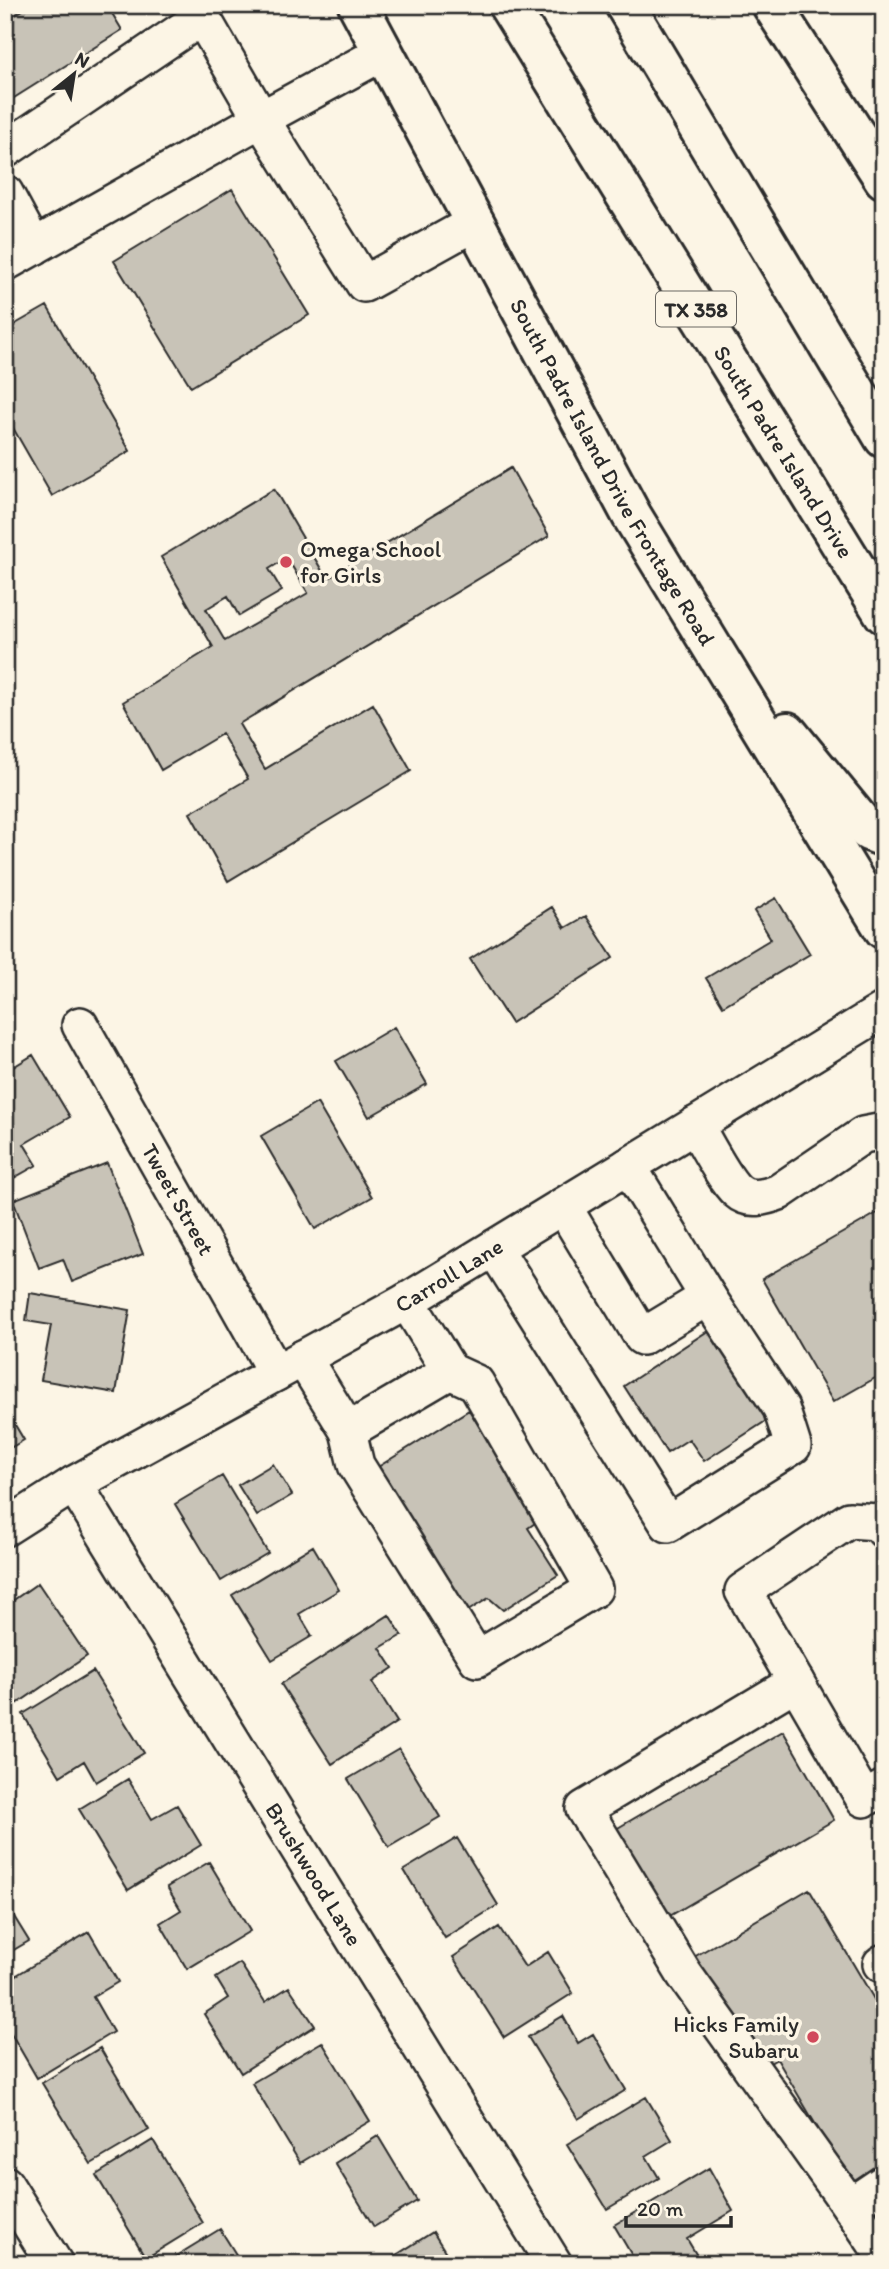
<svg xmlns="http://www.w3.org/2000/svg" width="889" height="2269" font-family="Itim,sans-serif">
<style>
.building{fill:#c8c3b7;stroke:#2b2b2b;stroke-width:2;fill-rule:evenodd}
.lines{fill:none;stroke-linecap:round;stroke-linejoin:round}
.minor-casing{stroke:#2b2b2b;stroke-width:40}
.major-casing{stroke:#2b2b2b;stroke-width:44}
.highway-casing{stroke:#2b2b2b;stroke-width:44}
.minor{stroke:#fcf5e5;stroke-width:35}
.major{stroke:#fcf5e5;stroke-width:38}
.highway{stroke:#fcf5e5;stroke-width:38}
.poi-dot{fill:#d1495b;stroke:#fcf5e5;stroke-width:2.5}
.labels{text-anchor:middle;dominant-baseline:central;stroke-width:7;stroke-linejoin:round;paint-order:stroke}
.shield{fill:#fcf5e5;stroke:#6a6863;stroke-width:2}
.shield-label{font-size:21px;font-weight:bold;fill:#2b2b2b}
.street-label{font-size:23px;fill:#2b2b2b;stroke:#fcf5e5}
.poi-label{font-size:23px;fill:#2b2b2b;stroke:#fcf5e5;text-anchor:start}
</style>
<rect width="100%" height="100%" fill="#fcf5e5"/>
<filter id="ink" filterUnits="userSpaceOnUse"><feTurbulence type="fractalNoise" baseFrequency=".0143" numOctaves="2"/><feDisplacementMap in="SourceGraphic" scale="14" xChannelSelector="R" yChannelSelector="G"/><feConvolveMatrix kernelMatrix="1 2 1 2 8 2 1 2 1" color-interpolation-filters="sRGB"/></filter>
<g filter="url(#ink)">
<!-- building -->
<path class="building" d="M31,5H107L122,30L6,103L14,116L5,121V21Z
M232,189L309,315L191,387L114,261Z
M47,306L130,451L52,496L5,414V330Z
M511,468L549,536L239,724L265,769L373,704L411,771L228,881L190,813L248,779L222,734L161,770L123,702L213,647L161,557L274,489L327,579ZM287,558L308,593L225,641L206,609L228,596L239,616L282,591L269,569Z
M776,898L810,954L723,1006L706,978L771,939L754,911Z
M552,907L565,928L586,916L613,958L511,1023L470,959Z
M394,1027L427,1084L369,1117L336,1061Z
M33,1055L70,1117L24,1144L37,1165L5,1183V1072Z
M317,1103L372,1197L315,1229L261,1136Z
M107,1163L143,1254L72,1282L63,1259L39,1268L13,1200Z
M879,1212L884,1221V1373L833,1402L762,1279Z
M30,1293L130,1310L116,1393L41,1380L51,1325L26,1321Z
M714,1327L772,1417L704,1461L689,1439L667,1453L624,1386Z
M5,1408L24,1440L5,1451Z
M469,1410L538,1521L528,1528L558,1575L503,1610L489,1598L468,1611L378,1467Z
M273,1464L292,1495L257,1516L238,1485Z
M222,1476L268,1553L221,1581L175,1504Z
M313,1546L339,1590L299,1614L312,1636L272,1660L232,1595Z
M38,1583L87,1656L5,1712V1606Z
M389,1615L402,1635L380,1648L393,1668L372,1682L397,1722L332,1764L281,1684Z
M93,1671L144,1753L96,1782L84,1761L60,1776L23,1714Z
M783,1731L834,1820L668,1917L616,1829Z
M399,1749L440,1817L389,1847L348,1779Z
M128,1779L152,1819L177,1805L201,1845L128,1890L79,1809Z
M457,1838L498,1905L445,1938L404,1870Z
M209,1862L250,1931L187,1969L160,1923L181,1910L167,1887Z
M809,1889L884,2016V2176L852,2186L777,2059L760,2069L694,1957Z
M5,1902L29,1941L5,1955Z
M499,1927L525,1967L548,1952L573,1993L504,2037L453,1957Z
M89,1932L118,1982L93,1997L113,2032L37,2078L5,2023V1982Z
M240,1963L265,2002L289,1987L315,2026L241,2073L204,2014L228,1998L216,1978Z
M563,2016L578,2043L593,2034L626,2090L578,2119L528,2037Z
M322,2042L370,2121L300,2163L252,2083Z
M100,2048L149,2130L91,2164L42,2083Z
M646,2097L672,2140L646,2156L659,2178L607,2209L567,2144Z
M378,2136L417,2201L374,2227L335,2163Z
M153,2140L203,2223L146,2258L96,2175Z
M709,2168L733,2211L687,2239L702,2264H637L614,2225Z
M220,2229L242,2264H163Z
M433,2232L453,2264H382Z"/>
<g class="lines">
<defs>
<g id="minor">
<path d="M195,5L261,119L384,52"/>
<path d="M5,150L202,17"/>
<path d="M5,193L34,247"/>
<path d="M5,263L261,119L364,284L476,222"/>
<path id="s1" d="M80,1025L276,1373"/>
<path d="M695,1125C704,1140 725,1181 737,1191C749,1202 766,1197 779,1192L863,1135L884,1131"/>
<path d="M563,1206L642,1337L708,1297"/>
<path d="M494,1248L668,1524L793,1446L781,1408L708,1297L628,1166"/>
<path d="M303,1358L348,1431L356,1465L477,1659L594,1589L476,1383L450,1371L407,1301"/>
<path d="M348,1431L450,1371"/>
<path id="s2" d="M74,1484L554,2264"/>
<path id="s3" d="M5,1528L74,1484L407,1301L884,1010"/>
<path d="M884,1530L878,1522L849,1520L743,1591L864,1799L884,1788"/>
<path d="M796,1682L584,1809L684,1974L850,2206"/>
<path d="M881,1964L884,1962"/>
<path d="M884,2183L850,2206L884,2256"/>
<path d="M5,2184L55,2264"/>
</g>
<g id="major">
<path id="s4" d="M358,5L632,516L884,929"/>
<path d="M772,5L884,179"/>
<path d="M787,732L868,831L884,837"/>
</g>
<g id="highway">
<path id="s5" d="M508,5L884,614"/>
<path d="M625,5L884,438"/>
</g>
</defs>
<!-- minor casing -->
<use href="#minor" class="minor-casing"/>
<!-- major casing -->
<use href="#major" class="major-casing"/>
<!-- highway casing -->
<use href="#highway" class="highway-casing"/>
<!-- minor -->
<use href="#minor" class="minor"/>
<!-- major -->
<use href="#major" class="major"/>
<!-- highway -->
<use href="#highway" class="highway"/>
</g>
</g>
<!-- markers -->
<g class="poi-dot">
<circle cx="286" cy="562" r="7"/>
<circle cx="813" cy="2037" r="7"/>
</g>
<g class="labels">
<!-- shield labels -->
<rect class="shield" x="656" y="291.5" width="80" height="35" rx="5"/>
<g class="shield-label">
<text x="696" y="309">TX 358</text>
</g>
<!-- street labels -->
<g class="street-label">
<text stroke="none"><textPath href="#s5" startOffset="525">South Padre Island Drive</textPath></text>
<text stroke="none"><textPath href="#s4" startOffset="532">South Padre Island Drive Frontage Road</textPath></text>
<text stroke="none"><textPath href="#s1" startOffset="200">Tweet Street</textPath></text>
<text stroke="none"><textPath href="#s3" startOffset="511">Carroll Lane</textPath></text>
<text stroke="none"><textPath href="#s2" startOffset="458">Brushwood Lane</textPath></text>
</g>
<!-- poi labels -->
<g class="poi-label">
<text x="300" y="549">Omega School<tspan x="300" dy="26">for Girls</tspan></text>
<text x="799" y="2024" text-anchor="end">Hicks Family<tspan x="799" dy="26">Subaru</tspan></text>
</g>
</g>
<!-- margin -->
<rect width="889" height="2269" fill="none" stroke="#fcf5e5" stroke-width="28"/>
<rect x="14" y="14" width="861" height="2241" fill="none" stroke="#2b2b2b" stroke-width="2.5" filter="url(#ink)"/>
<!-- north arrow -->
<g transform="translate(74 74) rotate(30)" stroke="#fcf5e5" stroke-width="5" paint-order="stroke">
<path d="M0-5L12 26L0 18L-12 26Z" fill="#2b2b2b"/>
<text y="-10" font-size="19" font-weight="bold" text-anchor="middle" fill="#2b2b2b">N</text>
</g>
<!-- scale -->
<path d="M626 2216v10h105v-10" fill="none" stroke="#2b2b2b" stroke-width="3.5"/>
<text x="637" y="2216" font-size="21" fill="#2b2b2b" stroke="#fcf5e5" stroke-width="5" paint-order="stroke">20 m</text>
</svg>
